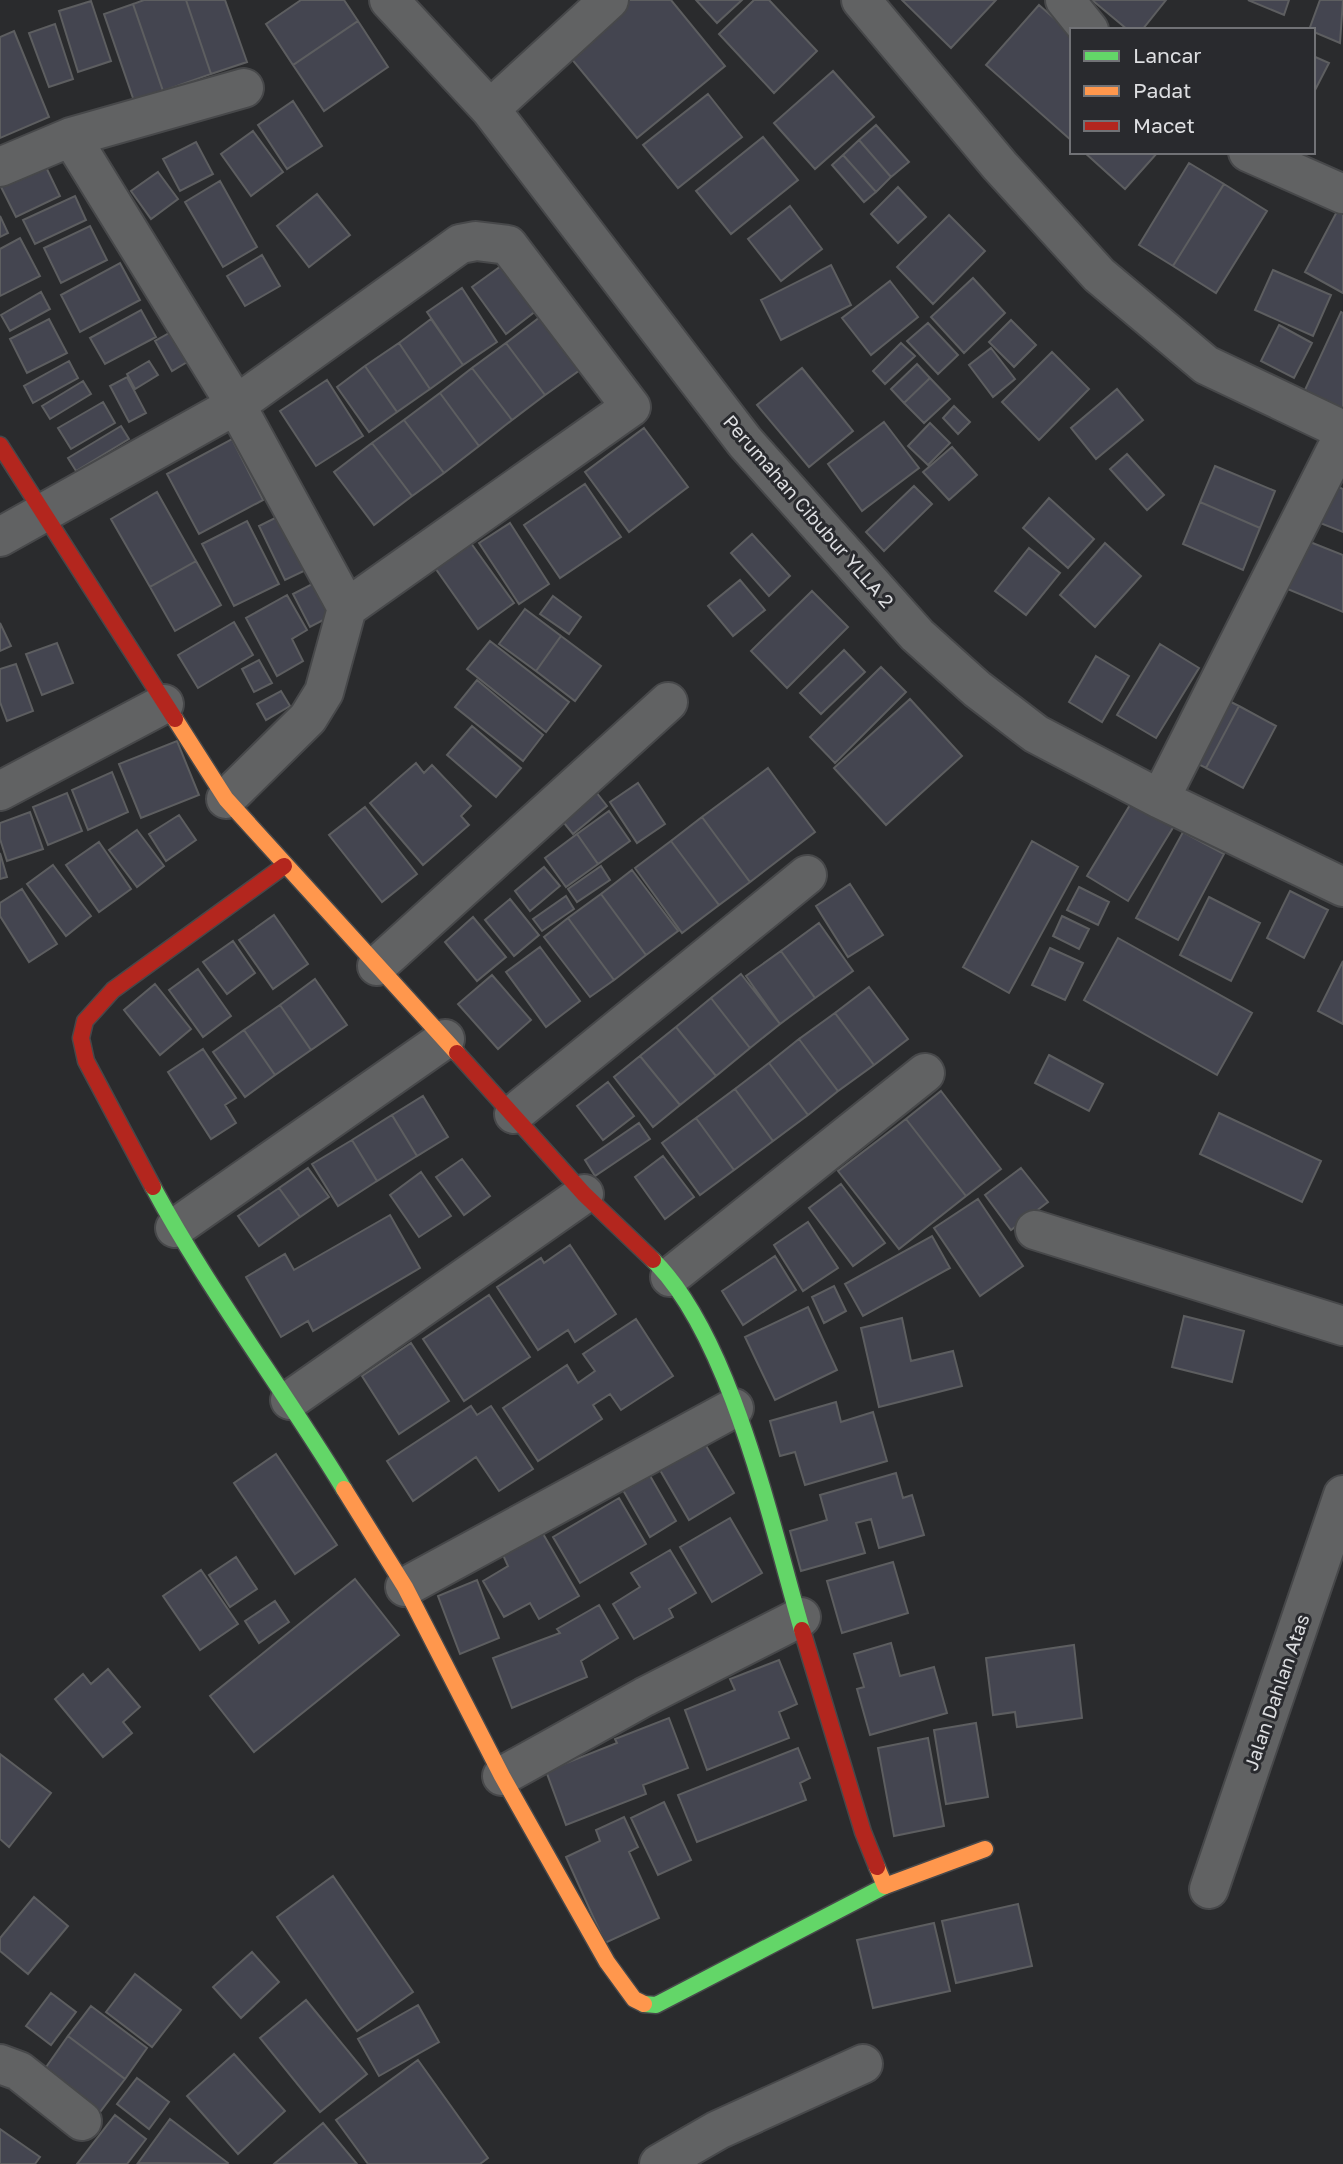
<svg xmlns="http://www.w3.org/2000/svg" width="1343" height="2164" font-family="'Golos Text',sans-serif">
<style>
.building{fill:#444550;stroke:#5d5e60;stroke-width:2}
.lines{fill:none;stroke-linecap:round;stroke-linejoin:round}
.street-casing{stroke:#47484a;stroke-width:42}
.fast-casing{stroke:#47484a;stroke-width:19}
.slow-casing{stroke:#47484a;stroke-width:19}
.jam-casing{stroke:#47484a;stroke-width:19}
.street{stroke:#616263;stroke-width:38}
.fast{stroke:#63d668;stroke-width:16}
.slow{stroke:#ff974d;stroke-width:16}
.jam{stroke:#b3261e;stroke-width:16}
.labels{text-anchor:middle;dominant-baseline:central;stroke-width:6;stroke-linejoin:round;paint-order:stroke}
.street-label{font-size:19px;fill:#dddee1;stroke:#292a2e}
</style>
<rect width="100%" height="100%" fill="#2a2b2d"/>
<!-- building -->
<path class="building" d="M144,0H186L211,74L163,91L133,4Z
M186,0H225L247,62L211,74Z
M301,0H344L358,21L293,65L266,24Z
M627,0H671L725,66L637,138L565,51Z
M696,0H742L717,23Z
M754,0H769L817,51L774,93L719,34Z
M902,0H996L951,48Z
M1092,0H1166L1142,30H1128Z
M1248,0H1289L1284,15Z
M1320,0H1343L1340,43L1309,30Z
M91,1L111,61L78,72L59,11Z
M133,4L163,91L134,101L104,14Z
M1039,5L1072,34V141L986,65Z
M358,21L388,67L324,111L293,65Z
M55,24L73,79L49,87L29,33Z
M14,31L49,117L0,138V37Z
M1313,56L1329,63L1313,94Z
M833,71L874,117L815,169L774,123Z
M708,94L742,137L678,188L643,145Z
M293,101L322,146L287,169L258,125Z
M876,125L909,162L891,177L859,140Z
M253,131L283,172L251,196L221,154Z
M763,137L798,180L731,234L696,191Z
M859,140L891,177L876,192L843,155Z
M196,142L213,174L180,191L163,159Z
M1084,152H1158L1125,189Z
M843,155L876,192L864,202L832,165Z
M1189,163L1224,184L1173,266L1139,245Z
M45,165L60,196L16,217L1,187Z
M158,172L178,199L151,219L131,191Z
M220,181L257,247L223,267L185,202Z
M1224,184L1267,211L1216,293L1173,266Z
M898,187L926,217L898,243L871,214Z
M317,194L350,235L309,267L277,226Z
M75,196L86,220L35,244L23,220Z
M1341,204L1343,206V293L1305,272Z
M790,206L822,249L781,281L748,239Z
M949,215L985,251L933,304L897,267Z
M0,216L8,233L0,237Z
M90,226L107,260L61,283L44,248Z
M20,238L40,276L0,296V249Z
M262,255L280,286L245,306L227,276Z
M508,261L541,307L506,334L472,287Z
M120,263L140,300L80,332L61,295Z
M831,265L851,305L781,340L761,300Z
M1273,270L1331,295L1313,336L1255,310Z
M973,278L1005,313L964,353L931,317Z
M890,281L918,317L871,355L842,318Z
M462,288L497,342L463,365L427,312Z
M41,292L50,309L10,331L1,315Z
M141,310L156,337L105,364L90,338Z
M1341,312L1343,313V410L1304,392Z
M540,317L580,370L545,395L506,343Z
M49,319L67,353L27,373L10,339Z
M431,319L463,365L430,389L399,343Z
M1011,320L1036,345L1014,367L989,342Z
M928,323L958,355L938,374L907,341Z
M1279,325L1312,343L1294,378L1261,361Z
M178,328L194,358L172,371L155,341Z
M399,343L430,389L397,412L365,366Z
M506,343L545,395L512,420L472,368Z
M901,343L915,356L885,384L873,371Z
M991,348L1015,379L993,397L969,365Z
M1052,352L1089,389L1039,440L1002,402Z
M69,361L78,378L33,403L24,386Z
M149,361L158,375L135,389L127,374Z
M917,364L930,378L904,403L891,389Z
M365,366L397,412L369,432L337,387Z
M472,368L512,420L479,446L440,393Z
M802,368L853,431L809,467L757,405Z
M127,377L146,413L129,422L110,386Z
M930,378L950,399L924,423L904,403Z
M327,380L363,436L316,466L280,411Z
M83,381L91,394L50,419L42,406Z
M1117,389L1143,420L1096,459L1071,428Z
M440,393L479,446L444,473L404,420Z
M103,402L115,423L71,449L58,428Z
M954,406L970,422L958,434L943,418Z
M404,420L444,473L412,496L372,443Z
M884,422L919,468L862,511L828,464Z
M930,423L950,443L928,465L908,446Z
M121,426L129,439L76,471L68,458Z
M644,428L688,487L629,532L585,472Z
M232,439L263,500L199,534L167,474Z
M372,443L412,496L374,525L334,472Z
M952,447L977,475L949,500L923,472Z
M1127,454L1164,495L1147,510L1110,469Z
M1215,466L1275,491L1260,528L1200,502Z
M1330,483L1343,489V532L1315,521Z
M585,484L621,537L560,578L524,525Z
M914,486L932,504L884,551L866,532Z
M157,492L196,561L150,587L111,519Z
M1049,498L1094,539L1068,568L1023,528Z
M1200,502L1260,528L1243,570L1183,544Z
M283,514L308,569L285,580L259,526Z
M247,521L279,584L234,606L202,544Z
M510,523L549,584L519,604L479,543Z
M752,534L790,576L769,596L731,553Z
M468,539L514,603L478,629L433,565Z
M1305,540L1343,555V612L1285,588Z
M1105,543L1141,576L1095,627L1060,595Z
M1029,548L1060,573L1026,615L995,591Z
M196,561L221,605L175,631L150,587Z
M740,580L765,610L733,636L708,606Z
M314,583L331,616L310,627L293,594Z
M812,591L848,627L787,688L751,651Z
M287,595L307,630L292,639L303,661L277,676L246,618Z
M553,596L581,617L569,634L540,614Z
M525,609L561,636L536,671L499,644Z
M234,622L253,655L198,688L178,655Z
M0,623L11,646L0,651Z
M561,636L601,666L575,701L536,671Z
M490,641L569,702L546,732L467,669Z
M57,643L73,683L42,695L26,654Z
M1160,644L1199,668L1156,738L1117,715Z
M844,650L865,672L821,714L800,693Z
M1096,656L1129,676L1102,722L1069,702Z
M259,660L272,683L254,692L242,669Z
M16,664L33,711L7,721L0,702V669Z
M881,667L906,692L835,763L810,737Z
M477,680L543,735L523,761L455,707Z
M281,691L290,706L266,720L257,704Z
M1217,695L1239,706L1206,768L1184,757Z
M910,699L962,756L886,825L834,768Z
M1239,706L1276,726L1243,788L1206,768Z
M472,726L521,768L496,797L447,755Z
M177,741L199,795L141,818L119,764Z
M416,763L424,773L432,765L471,806L461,816L469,825L423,865L370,803Z
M768,768L815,832L750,882L702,817Z
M112,772L128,812L88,830L72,790Z
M589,783L607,806L573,834L555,812Z
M638,783L665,824L637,843L610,802Z
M67,793L82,831L48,845L33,807Z
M1133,800L1174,826L1128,901L1087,876Z
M365,807L417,874L382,902L329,835Z
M609,811L630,841L598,864L577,834Z
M30,812L43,849L7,861L0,839V823Z
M179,815L196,840L166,861L149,834Z
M702,817L750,882L719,905L671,841Z
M137,830L164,866L137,887L109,850Z
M1183,832L1224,854L1178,940L1136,918Z
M577,834L598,864L566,887L545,858Z
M671,841L719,905L682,933L635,868Z
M1032,841L1078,867L1009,993L963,967Z
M99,842L131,889L99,912L66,865Z
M0,853L7,877L0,879Z
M53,865L91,916L66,936L27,884Z
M601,866L610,880L577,902L568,889Z
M544,867L560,886L530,911L515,891Z
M632,870L678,931L646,955L601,894Z
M850,884L883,935L848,957L816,906Z
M1079,887L1109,902L1098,925L1067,910Z
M22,889L57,944L29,962L0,916V903Z
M1290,891L1328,910L1304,958L1267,938Z
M601,894L646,955L614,980L568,918Z
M566,896L574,909L542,931L533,919Z
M1209,897L1260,923L1231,981L1180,955Z
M510,899L539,935L514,956L485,920Z
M274,915L308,964L273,989L239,940Z
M1062,916L1089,929L1079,949L1053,936Z
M473,917L506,957L477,981L445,942Z
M568,918L614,980L590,997L544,937Z
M819,923L853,971L815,998L781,951Z
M1118,938L1252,1013L1217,1075L1084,1000Z
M233,941L255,973L227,994L203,962Z
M540,947L580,1001L546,1027L506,972Z
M1050,948L1083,963L1065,1000L1032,985Z
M781,951L815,998L780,1024L746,976Z
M1343,961V1024L1318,1011Z
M198,969L231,1016L203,1037L169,990Z
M741,974L780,1024L750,1048L711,998Z
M492,975L531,1020L498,1049L458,1004Z
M315,979L347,1025L311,1050L280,1005Z
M155,984L191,1029L160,1055L124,1010Z
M869,987L908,1039L874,1065L835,1013Z
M711,998L750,1048L716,1076L676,1027Z
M280,1005L311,1050L275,1075L244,1030Z
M835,1013L874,1065L838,1091L799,1039Z
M676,1027L716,1076L680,1105L640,1056Z
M244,1030L275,1075L245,1097L213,1052Z
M799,1039L838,1091L808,1115L769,1063Z
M203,1049L236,1098L225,1105L236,1123L211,1139L168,1072Z
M1049,1055L1103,1084L1089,1111L1035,1083Z
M640,1056L680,1105L653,1127L614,1077Z
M769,1063L808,1115L773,1141L735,1089Z
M608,1082L634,1116L603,1140L577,1106Z
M735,1089L773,1141L734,1170L696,1118Z
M941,1091L1001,1169L966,1196L906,1119Z
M423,1096L448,1137L417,1156L392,1115Z
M1219,1113L1321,1161L1302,1202L1200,1154Z
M392,1115L417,1156L377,1181L352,1140Z
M696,1118L734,1170L700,1195L662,1143Z
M906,1119L966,1196L899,1249L838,1171Z
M639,1123L650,1139L595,1176L585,1160Z
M352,1140L377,1181L338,1206L312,1164Z
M663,1156L694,1197L665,1219L635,1177Z
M462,1159L490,1196L464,1215L436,1177Z
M308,1168L329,1197L300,1217L279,1188Z
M1021,1168L1048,1202L1011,1230L985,1195Z
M421,1172L451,1216L419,1237L390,1195Z
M841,1184L885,1243L853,1266L809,1208Z
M279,1188L300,1217L259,1246L238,1216Z
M978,1199L1023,1266L980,1296L934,1228Z
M390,1215L420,1268L313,1331L308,1321L281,1337L246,1277L285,1254L294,1270Z
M808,1222L838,1268L803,1291L774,1245Z
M932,1236L950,1268L863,1316L845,1284Z
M570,1245L616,1314L575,1342L568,1330L538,1350L497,1287L541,1258L544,1263Z
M775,1256L796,1290L743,1325L722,1291Z
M834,1286L846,1311L824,1323L812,1297Z
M489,1295L530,1357L464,1401L423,1339Z
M808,1307L837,1370L775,1400L745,1337Z
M1184,1316L1244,1331L1232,1382L1172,1367Z
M902,1318L911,1361L953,1351L962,1386L879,1407L861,1328Z
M636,1319L673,1376L621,1410L610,1394L593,1405L602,1419L538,1461L503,1408L567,1365L578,1383L595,1371L583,1354Z
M411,1343L449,1401L399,1434L362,1376Z
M836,1402L841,1422L873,1412L887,1461L805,1485L795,1452L780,1456L770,1421Z
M471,1406L477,1415L491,1406L533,1469L499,1491L476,1457L413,1501L387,1461Z
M705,1444L734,1493L689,1520L660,1470Z
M276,1454L337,1545L295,1574L234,1483Z
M645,1467L676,1521L650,1537L619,1483Z
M896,1473L903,1498L912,1495L924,1535L879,1548L871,1519L856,1523L865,1553L801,1571L790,1531L827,1520L820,1495Z
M619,1498L646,1544L580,1583L553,1537Z
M730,1518L762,1573L712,1602L680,1547Z
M542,1532L579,1596L539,1619L530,1603L504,1617L483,1581L508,1566L503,1555Z
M670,1550L696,1593L669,1609L673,1617L634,1639L613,1604L640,1587L631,1573Z
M236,1557L257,1589L230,1607L209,1575Z
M893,1562L908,1613L842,1633L827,1581Z
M201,1570L238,1624L200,1650L163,1596Z
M355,1579L399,1635L254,1752L210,1696Z
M477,1580L499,1638L460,1654L438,1596Z
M275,1601L289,1622L259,1643L245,1621Z
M599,1605L618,1638L581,1661L587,1677L512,1708L493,1658L560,1633L557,1629Z
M891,1643L900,1676L934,1667L947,1713L870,1735L857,1689L864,1687L854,1654Z
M1074,1645L1082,1718L1017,1727L1015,1712L993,1715L986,1658Z
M779,1660L797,1704L779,1712L789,1738L707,1770L685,1710L735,1690L730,1679Z
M108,1669L140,1707L123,1722L132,1733L103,1757L55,1699L83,1674L91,1684Z
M669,1718L688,1768L643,1785L646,1794L566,1825L546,1771L617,1743L615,1739Z
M976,1723L988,1797L946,1804L934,1730Z
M928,1738L944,1826L894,1836L878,1748Z
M798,1748L810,1778L800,1783L806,1800L697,1842L678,1795Z
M0,1754L51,1793L9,1847L0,1839Z
M664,1802L691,1860L658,1875L631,1818Z
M624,1817L638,1847L629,1852L659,1918L605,1943L566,1857L600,1841L596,1830Z
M333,1876L413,1992L357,2031L277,1917Z
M34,1897L68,1926L28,1974L0,1951V1938Z
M1018,1904L1032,1966L956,1983L942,1921Z
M934,1923L950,1991L873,2008L857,1940Z
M252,1952L279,1982L241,2018L213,1987Z
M135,1974L181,2010L152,2047L106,2012Z
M51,1993L76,2012L51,2045L26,2026Z
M306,2000L367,2074L320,2112L260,2038Z
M418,2005L439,2042L379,2076L358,2039Z
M91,2006L147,2048L125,2079L68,2036Z
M68,2036L125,2079L100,2112L44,2070Z
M234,2054L285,2111L238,2154L187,2096Z
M418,2060L488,2158L480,2164H368L336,2120Z
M137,2078L169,2102L149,2129L117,2104Z
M115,2115L146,2139L127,2164H77Z
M170,2119L228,2163L227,2164L138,2163Z
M323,2123L357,2164H274Z
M0,2129L40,2157L35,2164H0Z"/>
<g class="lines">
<defs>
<path id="street" d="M389,0L490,109L745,442L917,635L977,689L1036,734L1160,799L1343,887
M861,0L1000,166L1099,275L1206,365L1343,430
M1065,0L1089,30
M490,109L609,0
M71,137L236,405L347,608
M1248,152L1343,194
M0,167L71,137L244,88
M0,537L236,405L460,244L476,241L508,245L631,407L347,608L324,692L308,718L226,799
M0,791L164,704
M1160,799L1343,436
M377,966L668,702
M514,1114L807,875
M175,1228L445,1039
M1035,1230L1343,1326
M670,1277L925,1073
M290,1400L584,1194
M405,1587L734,1408
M502,1776L644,1697L801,1617
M1209,1889L1343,1495
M0,2064L19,2071L82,2121
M659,2164L718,2130L863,2064"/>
<path id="fast" d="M153,1187C209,1291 282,1387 344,1489
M653,1260C731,1336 771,1524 802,1630
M644,2004L656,2005L885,1886"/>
<path id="slow" d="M175,719L226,799L457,1053
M344,1489L405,1587L502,1776L607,1962L634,1999L644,2004
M877,1867L885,1886L985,1849"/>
<path id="jam" d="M0,445L175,719
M457,1053L584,1194L653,1260
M153,1187L86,1061L81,1038L85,1021L113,990L284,866
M802,1630L863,1832L877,1867"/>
</defs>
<!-- street casing -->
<use href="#street" class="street-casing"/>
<!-- fast casing -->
<use href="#fast" class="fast-casing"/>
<!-- slow casing -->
<use href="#slow" class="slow-casing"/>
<!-- jam casing -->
<use href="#jam" class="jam-casing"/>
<!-- street -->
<use href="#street" class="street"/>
<!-- fast -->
<use href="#fast" class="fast"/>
<!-- slow -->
<use href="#slow" class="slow"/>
<!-- jam -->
<use href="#jam" class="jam"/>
</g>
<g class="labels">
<!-- street labels -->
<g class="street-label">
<text transform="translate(809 511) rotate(49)">Perumahan Cibubur YLLA 2</text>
<text transform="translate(1276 1692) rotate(-71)">Jalan Dahlan Atas</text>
</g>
</g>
<!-- legend -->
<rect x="1070" y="28" width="245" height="126" fill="#292a2e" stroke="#717276" stroke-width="2"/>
<rect x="1084" y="51" width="35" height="10" fill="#63d668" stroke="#717276" stroke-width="2"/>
<text x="1133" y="63" font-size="21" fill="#dddee1">Lancar</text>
<rect x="1084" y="86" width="35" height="10" fill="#ff974d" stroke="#717276" stroke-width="2"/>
<text x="1133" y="98" font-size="21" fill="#dddee1">Padat</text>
<rect x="1084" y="121" width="35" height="10" fill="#b3261e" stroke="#717276" stroke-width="2"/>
<text x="1133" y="133" font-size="21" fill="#dddee1">Macet</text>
</svg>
